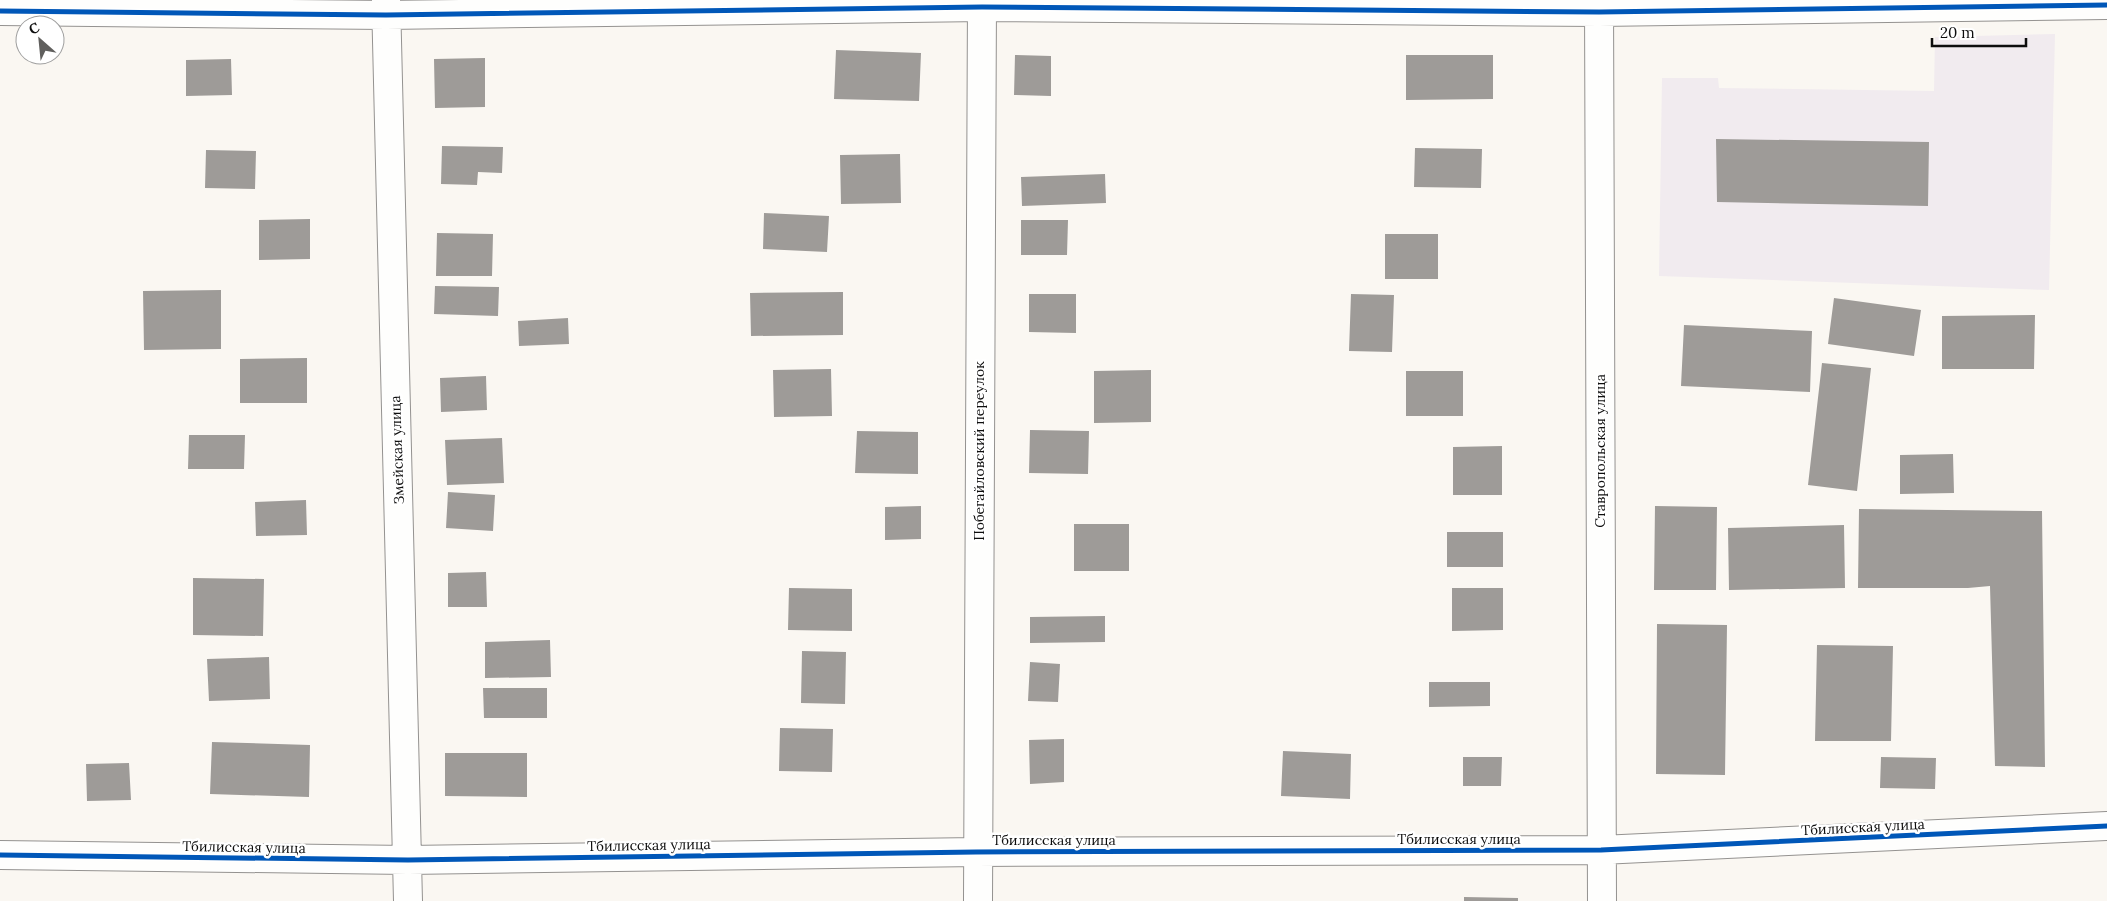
<svg xmlns="http://www.w3.org/2000/svg" width="2107" height="901" font-family="Lora,serif">
<style>
.industrial{fill:#f1ebef}
.building{fill:#9e9b98}
.lines{fill:none;stroke-linecap:round;stroke-linejoin:round}
.minor-casing{stroke:#949290;stroke-width:30}
.minor{stroke:#fefefd;stroke-width:28}
.cycleway-casing{stroke:#fff;stroke-width:8}
.cycleway{stroke:#0057b8;stroke-width:5}
.labels{text-anchor:middle;dominant-baseline:central;stroke-width:5;stroke-linejoin:round;paint-order:stroke}
.street-label{font-size:14px;fill:#0d0d0d;stroke:#fff}
</style>
<rect width="100%" height="100%" fill="#faf7f2"/>
<!-- industrial -->
<path class="industrial" d="M2055,34L2049,290L1659,276L1662,78H1718L1719,88L1934,91L1935,37Z"/>
<!-- building -->
<path class="building" d="M836,50L921,53L919,101L834,99Z
M1015,55L1051,56V96L1014,95Z
M1406,55H1493V99L1406,100Z
M485,58V107L435,108L434,59Z
M231,59L232,95L186,96V60Z
M1716,139L1929,142L1928,206L1717,202Z
M442,146L503,147L502,173L478,172L477,185L441,184Z
M1415,148L1482,149L1481,188L1414,187Z
M206,150L256,151L255,189L205,188Z
M900,154L901,203L841,204L840,155Z
M1105,174L1106,203L1022,206L1021,177Z
M764,213L829,216L827,252L763,249Z
M310,219V259L259,260V220Z
M1021,220H1068L1067,255H1021Z
M437,233L493,234L492,276H436Z
M1385,234H1438V279H1385Z
M435,286L499,287L498,316L434,314Z
M221,290V349L144,350L143,291Z
M843,292V335L751,336L750,293Z
M1029,294H1076V333L1029,332Z
M1351,294L1394,295L1392,352L1349,351Z
M1834,298L1921,310L1914,356L1828,344Z
M2035,315L2034,369H1942V316Z
M568,318L569,344L519,346L518,321Z
M1684,325L1812,331L1810,392L1681,386Z
M307,358V403H240V359Z
M1822,363L1871,368L1857,491L1808,485Z
M831,369L832,416L774,417L773,370Z
M1151,370V422L1094,423V371Z
M1406,371H1463V416H1406Z
M486,376L487,410L441,412L440,378Z
M1030,430L1089,431L1088,474L1029,473Z
M857,431L918,432V474L855,473Z
M189,435H245L244,469H188Z
M502,438L504,483L447,485L445,440Z
M1502,446V495H1453V447Z
M1953,454L1954,493L1900,494V455Z
M448,492L495,495L493,531L446,528Z
M306,500L307,535L256,536L255,502Z
M921,506V539L885,540V507Z
M1655,506L1717,507L1716,590H1654Z
M1859,509L2042,511L2045,767L1995,766L1990,586L1968,588H1858Z
M1074,524H1129V571H1074Z
M1844,525L1845,588L1729,590L1728,528Z
M1447,532H1503V567H1447Z
M486,572L487,607H448V573Z
M193,578L264,579L263,636L193,635Z
M789,588L852,589V631L788,630Z
M1452,588H1503V630L1452,631Z
M1105,616V642L1030,643V617Z
M1657,624L1727,625L1725,775L1656,774Z
M550,640L551,677L485,678V642Z
M1817,645L1893,646L1891,741H1815Z
M802,651L846,652L845,704L801,703Z
M269,657L270,699L209,701L207,659Z
M1030,662L1060,664L1058,702L1028,701Z
M1429,682H1490V706L1429,707Z
M483,688H547V718H484Z
M780,728L833,729L832,772L779,771Z
M1064,739V782L1030,784L1029,740Z
M212,742L310,745L309,797L210,794Z
M1283,751L1351,754L1350,799L1281,796Z
M445,753H527V797L445,796Z
M1463,757H1502L1501,786H1463Z
M1881,757L1936,758L1935,789L1880,788Z
M129,763L131,800L87,801L86,764Z
M1464,897L1518,898V901H1464Z"/>
<g class="lines">
<defs>
<path id="minor" d="M386,0L408,901
M1599,0L1602,901
M0,11L386,15L982,7L1599,12L2107,5
M0,855L408,860L976,852L1601,850L2107,826
M978,901L982,0"/>
</defs>
<!-- minor casing -->
<use href="#minor" class="minor-casing"/>
<!-- minor -->
<use href="#minor" class="minor"/>
<defs>
<path id="cycleway" d="M0,11L386,15L982,7L1599,12L2107,5
M0,855L408,860L976,852L1601,850L2107,826"/>
</defs>
<!-- cycleway casing -->
<use href="#cycleway" class="cycleway-casing"/>
<!-- cycleway -->
<use href="#cycleway" class="cycleway"/>
</g>
<g class="labels">
<!-- street labels -->
<g class="street-label">
<text transform="translate(397 450) rotate(-92)">Змейская улица</text>
<text transform="translate(979 451) rotate(-90)">Побегайловский переулок</text>
<text transform="translate(1600 451) rotate(-90)">Ставропольская улица</text>
<text transform="translate(1863 827) rotate(-3)">Тбилисская улица</text>
<text x="1459" y="839">Тбилисская улица</text>
<text x="1054" y="840">Тбилисская улица</text>
<text transform="translate(649 845) rotate(-1)">Тбилисская улица</text>
<text transform="translate(244 847) rotate(1)">Тбилисская улица</text>
</g>
</g>
<!-- north arrow -->
<g transform="translate(40 40) rotate(333)"><circle r="24" fill="#ffffff" stroke="#9e9e9e"/>
<path d="M0-4L9 19L0 12L-9 19Z" fill="#605f5d"/>
<text y="-8" font-size="14" font-weight="bold" text-anchor="middle" fill="#0d0d0d">С</text>
</g>
<!-- scale -->
<path d="M1932 38v8h94v-8" fill="none" stroke="#0d0d0d" stroke-width="2.5"/>
<text x="1940" y="38" font-size="15" fill="#0d0d0d" stroke="#ffffff" stroke-width="4" paint-order="stroke">20 m</text>
</svg>
